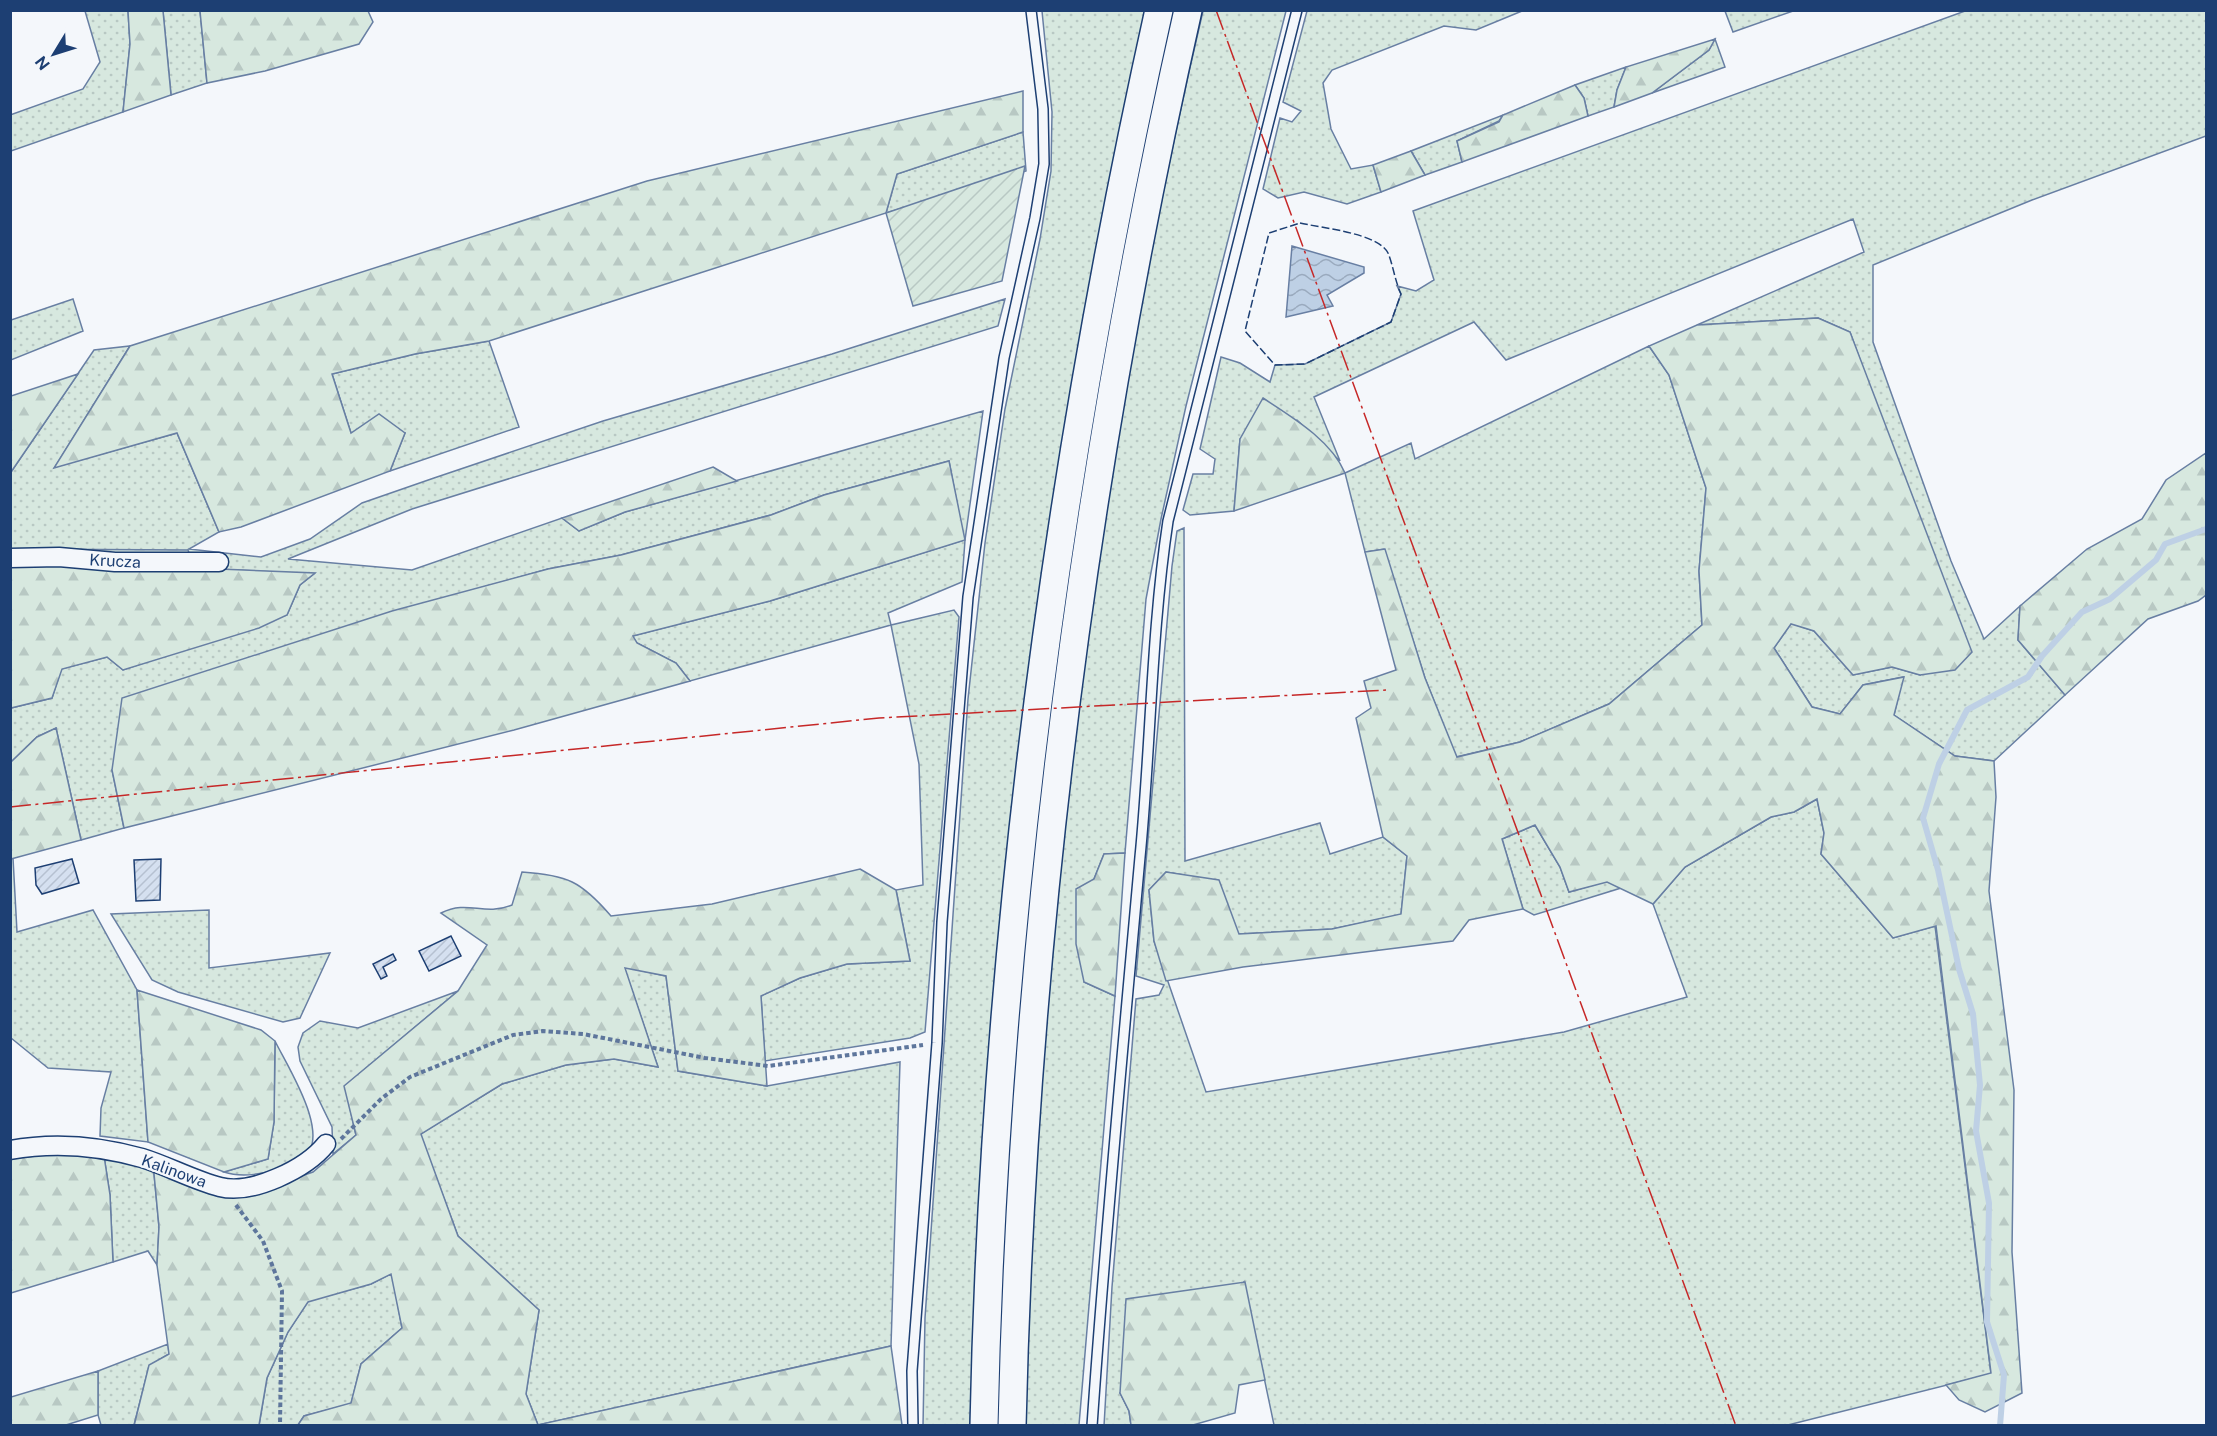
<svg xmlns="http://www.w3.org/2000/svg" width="2217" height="1436" font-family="'Public Sans',sans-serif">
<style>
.grass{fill:url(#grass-dots);stroke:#687fa3;stroke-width:1.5}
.forest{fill:url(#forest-firs);stroke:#687fa3;stroke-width:1.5}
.garden{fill:url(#garden-furrows);stroke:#687fa3;stroke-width:1.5}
.water{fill:url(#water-waves);stroke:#687fa3;stroke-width:1.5}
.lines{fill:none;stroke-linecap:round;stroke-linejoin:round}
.stream{stroke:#bed0e5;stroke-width:6}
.building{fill:url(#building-hatch);stroke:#1d3f73;stroke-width:1.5}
.service-casing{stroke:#1d3f73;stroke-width:12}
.minor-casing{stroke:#1d3f73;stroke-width:21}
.primary-casing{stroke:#1d3f73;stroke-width:30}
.path{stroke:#5e769c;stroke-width:4;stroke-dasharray:4.5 3;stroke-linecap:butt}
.service{stroke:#f4f7fb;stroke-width:9}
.minor{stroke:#f4f7fb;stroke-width:18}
.primary{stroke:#f4f7fb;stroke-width:27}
.fence{stroke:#1d3f73;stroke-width:1.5;stroke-dasharray:8 3;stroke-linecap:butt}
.power{stroke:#c62828;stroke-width:1.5;stroke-dasharray:21 4.5 3 4.5;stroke-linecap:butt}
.labels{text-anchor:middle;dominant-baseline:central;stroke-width:4.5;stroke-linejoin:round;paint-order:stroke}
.street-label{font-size:16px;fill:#1d3f73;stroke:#f4f7fb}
</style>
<defs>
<pattern id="grass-dots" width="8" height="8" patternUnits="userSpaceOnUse" patternTransform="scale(1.5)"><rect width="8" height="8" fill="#d7e8df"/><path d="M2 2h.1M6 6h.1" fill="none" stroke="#b8c8c3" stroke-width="1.8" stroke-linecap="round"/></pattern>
<pattern id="forest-firs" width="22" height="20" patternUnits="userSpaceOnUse" patternTransform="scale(1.5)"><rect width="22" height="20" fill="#d7e8df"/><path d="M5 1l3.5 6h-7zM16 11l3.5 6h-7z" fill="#b8c8c3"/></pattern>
<pattern id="garden-furrows" width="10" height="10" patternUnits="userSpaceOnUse" patternTransform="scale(1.5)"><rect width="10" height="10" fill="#d7e8df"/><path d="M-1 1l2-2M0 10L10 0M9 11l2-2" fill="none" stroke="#b8c8c3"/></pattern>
<pattern id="water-waves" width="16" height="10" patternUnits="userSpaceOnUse" patternTransform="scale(1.5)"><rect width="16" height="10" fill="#bed0e5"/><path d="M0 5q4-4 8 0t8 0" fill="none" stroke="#9aaabe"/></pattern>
<pattern id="building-hatch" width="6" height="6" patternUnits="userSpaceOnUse" patternTransform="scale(1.5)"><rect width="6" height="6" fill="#d5e0f0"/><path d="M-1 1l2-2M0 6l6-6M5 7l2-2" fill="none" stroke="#b6c1d1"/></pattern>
</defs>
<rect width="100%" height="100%" fill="#f4f7fb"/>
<!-- grass -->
<path class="grass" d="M85,11H128L130,44L123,112L11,151L10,115L83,89L100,62Z
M163,11H200L207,83L171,95Z
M1042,11H1146L1080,338L1067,425L982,1155L970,1425L923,1426L925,1318L968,699L985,543L1005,409L1040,239L1051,171L1052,112Z
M1203,11H1286L1186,406L1161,519L1146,599L1125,853L1104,854L1094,879L1084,982L1115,996L1079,1425L1024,1426C1039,950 1094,474 1203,11Z
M1307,11V10L1522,11L1476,30L1444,26L1332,70L1323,83L1331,129L1351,169L1373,165L1381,192L1347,204L1304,192L1278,198L1263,189L1280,118L1292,122L1301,111L1283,102Z
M1725,11V10L1793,11L1733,32Z
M1965,11H2206V136L2032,200L1873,265V342L1951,561L1984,639L2020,606L2018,640L2065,695L1994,761L1955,756L1894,715L1903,677L1863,685L1840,714L1812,707L1774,648L1791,623L1814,631L1853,675L1892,667L1920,675L1886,431L1850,332L1818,318L1697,325L1864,252L1853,219L1506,360L1474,322L1314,397L1340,461L1297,420L1240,439L1234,511L1190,515L1183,510L1193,474H1213L1215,459L1200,449L1221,357L1240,363L1270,382L1275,365L1305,364L1391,322L1401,294L1397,286L1416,291L1434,280L1413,211Z
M1715,39L1725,67L1652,93L1709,50Z
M1626,67L1617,90L1614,107L1588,116L1584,98L1575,85Z
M1503,115L1499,121L1457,141L1462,162L1425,175L1411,151Z
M1023,132L1026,171L886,213L897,174Z
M73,299L83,331L11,360V320Z
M1005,299L998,326L412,509L288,559L412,570L562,518L579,531L625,512L983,411L965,540L962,582L888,613L891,625L954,610L959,617L925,1032L910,1038L765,1061L761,996L800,978L847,964L910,961L896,890L923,885L919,764L891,625L690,681L676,663L637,643L632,636L770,601L964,540L949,461L824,495L771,515L621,555L548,569L466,592L112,770L124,828L81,840L56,728L37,737L11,762V708L52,698L61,669L107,657L123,670L287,615L300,585L314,574L194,568L11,549V472L94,350L130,346L55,467L177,433L219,532L189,549L261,557L310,539L362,503L434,478L603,421L832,354Z
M489,341L519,427L390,471L405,433H351L332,374L415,354Z
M1649,346L1669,375L1706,488L1699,571L1702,625L1609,704L1520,742L1456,757L1425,678L1384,549L1365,552L1345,473L1411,443L1415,459Z
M1184,528L1185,861L1320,823L1330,854L1383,837L1407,856L1401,915L1332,929L1239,934L1184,875L1166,872L1149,890L1154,941L1206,1092L1564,1032L1687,997L1653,904L1685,867L1771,817L1794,812L1817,799L1824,833L1821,854L1893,938L1935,926L1991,1374L1788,1425H1274L1244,1282L1120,1393L1129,1411L1131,1425L1104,1426L1112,1287L1136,999L1159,995L1164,985L1136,976L1172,566L1177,531Z
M1535,825L1560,867L1569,892L1607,881L1621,888L1534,915L1523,909L1502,839Z
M13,858L17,932L93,910L137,990L148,1142L100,1136L101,1108L111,1072L48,1068L11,1038L10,859Z
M209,910V968L330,953L300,1018L283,1022L178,992L152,980L111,914Z
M624,967L666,976L678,1071L767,1086L900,1062L891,1346L538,1425L526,1394L539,1310L458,1236L420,1134L502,1084L566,1065L614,1059L658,1067Z
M458,991L345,1086L356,1135L333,1154L332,1127L300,1061L298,1047L303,1033L320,1021L358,1028Z
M275,1041C287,1066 335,1139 301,1160C296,1163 289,1165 283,1167C266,1174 242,1178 224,1172L268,1159L274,1122Z
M104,1156L153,1163L159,1227L157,1265L148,1251L113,1262L110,1195Z
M392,1273L402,1328L361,1364L351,1404L304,1416L298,1425L259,1426L267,1378L288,1332L308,1301L371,1284Z
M168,1344L169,1354L149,1366L134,1425H101L98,1415V1371Z"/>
<!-- forest -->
<path class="forest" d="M128,11H163L171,95L123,112L130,44Z
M200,11H368L373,22L359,44L265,71L207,83Z
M1715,39L1709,50L1652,93L1614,107L1617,90L1626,67Z
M1575,85L1584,98L1588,116L1462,162L1457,141L1499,122L1503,115Z
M1023,91V132L897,174L886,213L489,341L415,354L332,374L351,433L379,414L405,433L390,471L241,527L219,532L177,433L54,468L130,346L647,181Z
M1411,151L1425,175L1381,192L1373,165Z
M1818,318L1850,332L1972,652L1955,670L1920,675L1892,667L1853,675L1814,631L1791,624L1774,648L1812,707L1840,714L1863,685L1904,677L1894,715L1955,756L1994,761L1996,797L1989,891L2014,1090L2012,1252L2022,1393L1985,1412L1959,1400L1946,1385L1991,1373L1936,926L1893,938L1821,854L1824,833L1817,799L1794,812L1771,817L1685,867L1653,904L1607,882L1569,892L1560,867L1535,825L1502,839L1523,909L1469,920L1453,941L1243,967L1166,981L1154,941L1149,890L1166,872L1219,880L1239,934L1332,929L1401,914L1407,856L1383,837L1356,718L1371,708L1364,681L1396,670L1365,552L1385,549L1425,678L1457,757L1520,742L1609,704L1702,625L1699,571L1706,488L1669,375L1649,346L1697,325Z
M78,374L11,472V396Z
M1263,398C1292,417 1331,440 1345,473L1234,511L1240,439Z
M2206,453V595L2198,601L2148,619L2065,695L2018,640L2020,606L2087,549L2142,519L2166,480Z
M949,461L965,540L770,601L633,636L637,643L676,663L690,681L514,730L124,828L112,770L122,698L392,611L548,569L621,555L771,515L824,495Z
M713,467L737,481L625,512L579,531L562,518Z
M10,549L188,550L194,568L315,573L300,585L287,615L259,628L123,670L107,657L62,669L52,698L11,708Z
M56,728L81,840L11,859V762L37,737Z
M1125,853L1115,996L1084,982L1076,944V889L1094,879L1104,854Z
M860,869L896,890L910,961L847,964L800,978L761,996L767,1086L678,1071L666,976L625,968L658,1067L614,1059L566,1065L502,1084L421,1134L458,1236L539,1310L526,1394L538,1425L891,1346L902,1425H298L304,1416L351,1403L361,1364L402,1328L391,1274L371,1284L308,1302L288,1332L267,1378L259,1425L134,1426L149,1365L169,1354L157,1265L159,1227L153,1163L263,1189L313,1172L356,1135L344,1086L458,991L487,945L441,913C469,899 483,917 512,905L522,872C567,875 581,881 611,916L712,904Z
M137,990L261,1030L275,1041L274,1122L268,1159L224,1172L148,1142Z
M92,1149L104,1156L110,1195L113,1262L11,1293L10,1159Z
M1245,1282L1265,1380L1239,1385L1235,1413L1193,1425H1131L1129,1411L1120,1393L1126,1299Z
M98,1371V1415L66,1425H11V1397Z"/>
<!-- garden -->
<path class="garden" d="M1025,166L1002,281L913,306L886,213Z"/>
<!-- water -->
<path class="water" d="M1292,246L1364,267V273L1327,295L1333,306L1286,317Z"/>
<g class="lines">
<!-- stream -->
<path class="stream" d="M2000,1426L2004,1375L1987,1322L1989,1203L1976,1131L1980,1085L1973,1014L1959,969L1938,870L1923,818L1939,764L1967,710L2028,677L2042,656L2082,612L2110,599L2156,560L2165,544L2206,529"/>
</g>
<!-- building -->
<path class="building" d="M72,859L79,883L42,894L36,885L35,868Z
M161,859L160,900L136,901L134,860Z
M451,936L461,956L429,971L419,951Z
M393,954L396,960L383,967L387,976L381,979L373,964Z"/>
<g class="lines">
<defs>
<path id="service" d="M913,1426L912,1371L937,1043L942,922L968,597L1004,358L1035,218L1044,164L1043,109L1031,10
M1092,1426C1105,1236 1123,1047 1140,857C1151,745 1151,634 1168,521L1297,10"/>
<path id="minor" d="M10,558L59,557L115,562H219
M10,1150C53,1142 100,1146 142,1158C168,1166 193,1180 220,1187C252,1195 306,1169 326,1144"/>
<path id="primary" d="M984,1426C994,949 1056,475 1159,10
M1012,1426C1023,949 1083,475 1188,10"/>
</defs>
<!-- service casing -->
<use href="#service" class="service-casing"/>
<!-- minor casing -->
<use href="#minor" class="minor-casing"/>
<!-- primary casing -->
<use href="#primary" class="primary-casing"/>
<!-- path -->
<path class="path" d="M341,1139L381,1099L410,1077L513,1035L543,1031L583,1034L705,1058L768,1066L923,1045
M236,1205L263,1241L282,1291L280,1426"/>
<!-- service -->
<use href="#service" class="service"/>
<!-- minor -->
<use href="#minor" class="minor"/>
<!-- primary -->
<use href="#primary" class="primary"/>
<!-- fence -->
<path class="fence" d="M1300,223C1321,228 1378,233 1388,253C1393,265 1395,281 1401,294L1391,322L1305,364L1275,365L1245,331L1269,233Z"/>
<!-- power -->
<path class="power" d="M1216,10L1736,1426
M10,807L879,718L1386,690"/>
</g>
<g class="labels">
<!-- street labels -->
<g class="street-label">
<text transform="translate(115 561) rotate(3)">Krucza</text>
<text transform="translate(174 1171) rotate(20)">Kalinowa</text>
</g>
</g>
<!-- border -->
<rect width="2217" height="1436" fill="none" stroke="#1d3f73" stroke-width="24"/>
<!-- north arrow -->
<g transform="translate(54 54) rotate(232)" stroke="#f4f7fb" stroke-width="4.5" paint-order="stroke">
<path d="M0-4.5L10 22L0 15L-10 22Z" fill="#1d3f73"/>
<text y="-9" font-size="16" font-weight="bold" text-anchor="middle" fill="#1d3f73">N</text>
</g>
</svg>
